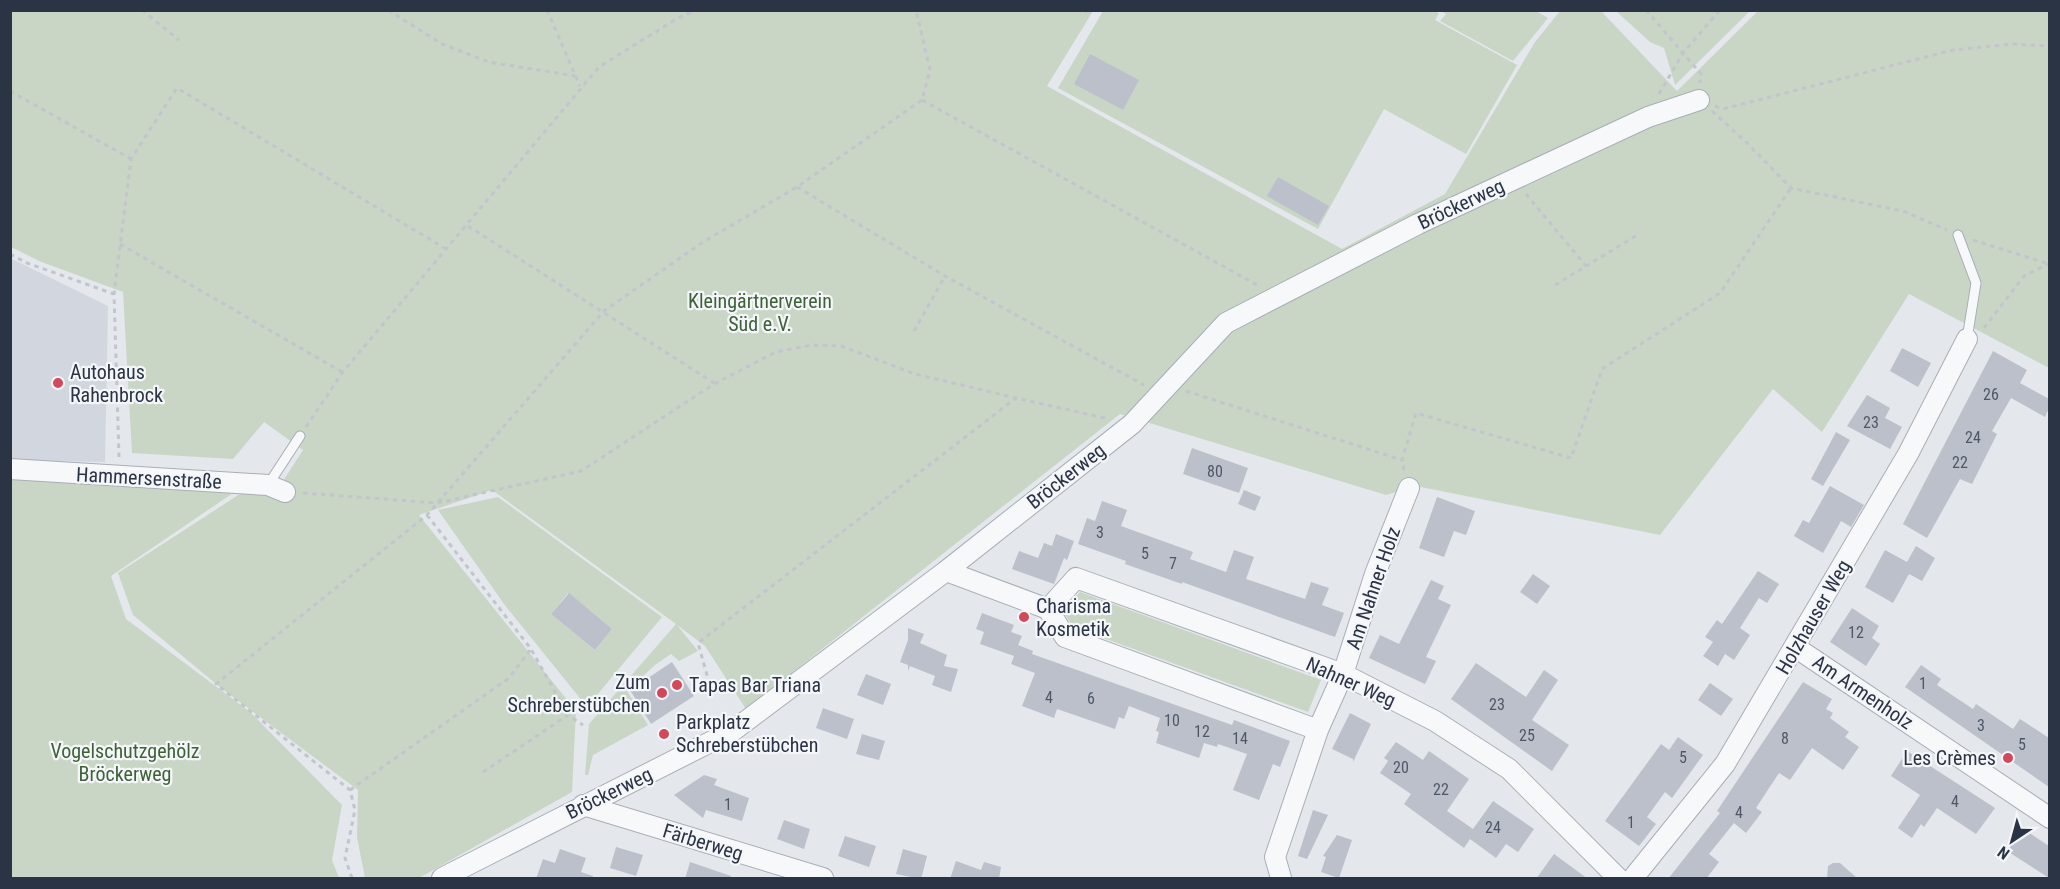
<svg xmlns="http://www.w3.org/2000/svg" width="2060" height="889" font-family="'Roboto Condensed',sans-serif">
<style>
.built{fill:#d2d6de}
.green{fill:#c9d6c5;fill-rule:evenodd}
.building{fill:#bbc0ca}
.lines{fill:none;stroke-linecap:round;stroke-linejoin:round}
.service-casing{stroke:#a9aeb7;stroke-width:11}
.minor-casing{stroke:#a9aeb7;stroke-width:22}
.path{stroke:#c2c5cb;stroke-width:3;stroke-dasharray:4.5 4.5;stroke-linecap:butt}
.service{stroke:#f7f8fa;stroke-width:9}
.minor{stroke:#f7f8fa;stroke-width:20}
.poi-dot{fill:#d1495b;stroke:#f4f6f9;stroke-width:2}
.labels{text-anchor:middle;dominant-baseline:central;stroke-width:4.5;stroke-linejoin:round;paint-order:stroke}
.number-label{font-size:16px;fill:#4f5766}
.street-label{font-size:20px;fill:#2b3445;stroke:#f4f6f9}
.park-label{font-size:20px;fill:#3f6138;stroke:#f4f6f9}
.poi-label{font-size:20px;fill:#2b3445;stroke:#f4f6f9;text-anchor:start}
</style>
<rect width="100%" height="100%" fill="#e4e7ec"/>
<!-- built -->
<path class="built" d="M10,258L108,306L105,462L11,460Z"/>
<!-- green -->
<path class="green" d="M10,11H1093L1047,86L1342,249L1445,194L1535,42L1560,11H1601L1677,91L1758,11H2049V368L1909,294L1822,432L1773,389L1660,535L1416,486L1386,495L1120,414L746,709L705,646L677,625L698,651L679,661L671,654L655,665L627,691L648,725L593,755L588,775H585L589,724L676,624L492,490L419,515L576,711L572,792L419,878H365L357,837L358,790L221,688L133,615L118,573L246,490L274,495L303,450L264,422L233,459L132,453L123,292L39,261L11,247Z
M1103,11H1434L1439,13L1435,20L1517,65L1466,154L1384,109L1318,229L1058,88Z
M1440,11H1536L1548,18L1513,61L1440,21L1446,14Z
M1616,11H1750L1675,85L1664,48L1650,42Z
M10,475L236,491L111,576L126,619L250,712L342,805L332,860L339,878H11Z
M498,497L662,617L587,707L504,604L438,510ZM568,593L612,629L595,650L551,614Z
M1080,592L1321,680L1308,712L1073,627L1063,611Z"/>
<!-- building -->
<path class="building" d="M1090,54L1139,80L1123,110L1074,84Z
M1278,177L1329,206L1318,225L1267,196Z
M1902,348L1931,363L1918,387L1890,371Z
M1993,351L2027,370L2020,383L2049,399V408L2045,417L2011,398L1992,431L1997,434L1972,484L1960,479L1927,538L1903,524Z
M1867,395L1890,408L1885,418L1902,427L1890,449L1847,426Z
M1836,432L1850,440L1823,486L1811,479Z
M1192,448L1248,468L1239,493L1183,474Z
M1830,486L1864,505L1851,527L1841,521L1823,553L1794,536L1803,520L1809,523Z
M1244,490L1261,497L1255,511L1238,504Z
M1437,497L1475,511L1466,535L1454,531L1444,557L1419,548Z
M1102,501L1127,510L1121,526L1193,552L1190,559L1226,572L1234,550L1254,557L1246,579L1305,599L1311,582L1329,588L1322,605L1344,613L1335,637L1182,582V584L1125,564L1126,561L1078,544L1087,518L1095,521Z
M1056,534L1074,541L1067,560L1064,558L1054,584L1012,569L1019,551L1038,558L1044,543L1052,546Z
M1916,546L1935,558L1922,581L1909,574L1893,603L1865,587L1885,550L1907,562Z
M1758,571L1779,584L1767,603L1759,598L1740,628L1750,635L1734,660L1725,654L1718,666L1703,656L1713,642L1705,637L1717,620L1722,624Z
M1533,574L1550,586L1537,604L1520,592Z
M1431,580L1444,586L1438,599L1451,605L1426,657L1436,661L1425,684L1369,658L1380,635L1399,644Z
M569,593L612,629L595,650L551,614Z
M1852,608L1879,626L1872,638L1880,644L1866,666L1830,642Z
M982,613L1014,625L1011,632L1022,636L1018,645L1033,651L1032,654L1232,725L1234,720L1290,741L1280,767L1273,764L1259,800L1233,790L1247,754L1218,744L1217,747L1204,743L1199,758L1156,743L1159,732L1156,731L1160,718L1129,706L1124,719L1119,717L1115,729L1063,711L1057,709L1054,718L1022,706L1035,673L1011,664L1014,656L980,644L984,632L976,629Z
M908,628L924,634L920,643L947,655L944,666L958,669L951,692L932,685L935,676L910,666L908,671V665L900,662L908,640Z
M672,662L694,696L651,724L630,690Z
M1476,663L1526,697L1544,670L1558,680L1532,720L1569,745L1552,771L1451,699Z
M1921,665L1941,679L1937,685L1973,709L1976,704L2013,729L2020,719L2049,738V787L1905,687Z
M866,674L891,684L883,705L857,695Z
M1803,682L1832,699L1826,709L1833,713L1830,718L1849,732L1845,737L1859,747L1843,770L1812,748L1790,780L1779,773L1756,808L1762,812L1746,833L1734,823L1709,854L1719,862L1706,879H1668L1720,813L1717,811Z
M1710,683L1733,699L1721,716L1698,700Z
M823,708L854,719L847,739L816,728Z
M1350,713L1371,724L1353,762V759L1332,749Z
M862,734L885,741L879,760L856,754Z
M1678,737L1703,755L1672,798L1665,792L1647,817L1656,824L1639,846L1605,821L1661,744L1669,750Z
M1396,742L1423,760L1429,751L1469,779L1447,811L1473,829L1493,801L1534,829L1518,852L1506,844L1496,858L1470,839L1464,848L1404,804L1411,794L1380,773L1388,761L1384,758Z
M1907,751L1995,808L1976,834L1937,808L1924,827L1921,824L1912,838L1898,828L1920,795L1891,776Z
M704,775L717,779L714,785L749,798L742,821L706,810L703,818L674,795Z
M1313,810L1328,815L1307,859L1298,856Z
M784,820L810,829L804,849L777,839Z
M2022,828L2049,846V878L2007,851Z
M1337,835L1352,840L1339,878L1321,872L1326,857L1323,856Z
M845,836L876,846L869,867L838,856Z
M616,847L643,855L636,876L610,868Z
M560,849L586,858L581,872L593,876L592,879H536L543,859L555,863Z
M903,849L927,856L921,879L896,874Z
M1554,854L1588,879H1536Z
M956,861L981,870L984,862L1001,867L999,879H950Z
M690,862L731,876V879H685Z
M1833,863H1840L1858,879H1827L1828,866Z"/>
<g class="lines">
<defs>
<path id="service" d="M1958,235L1976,283L1967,339
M268,485L300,436"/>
<path id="minor" d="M10,469L268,485L285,492
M946,571L1048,609
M1795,647L2050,818
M1318,730L1065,637L1048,609L1076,578L1343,674L1435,721L1509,769L1618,878
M583,805L823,878
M442,878L734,730L946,571L1132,424L1226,323L1418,224L1648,117L1699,100
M1281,878L1275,857L1318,730L1343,674L1375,574L1409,488
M1633,878L1725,764L1908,454L1967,339"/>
</defs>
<!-- service casing -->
<use href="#service" class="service-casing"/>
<!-- minor casing -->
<use href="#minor" class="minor-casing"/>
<!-- path -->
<path class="path" d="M142,10L179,40
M388,10L442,44L489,62L575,76
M547,10L580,86
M1083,10L1090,14
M1646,10L1701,74L1700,83
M10,91L131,159
M1659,94L1683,53L1720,10
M922,100L1259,286
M1715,106L1723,109L1953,50L2013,44L2050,46
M1712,111L1749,145L1791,188L1903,211L1947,230
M797,187L945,276L1144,385
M1526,194L1586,266
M468,226L714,383
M1973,240L2046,263
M120,244L342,372
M10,254L27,263L114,294
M1555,285L1639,234
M1984,328L2024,276L2050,263
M914,331L945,276
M1186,391L1402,460
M306,427L342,373L599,67L678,18L696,10
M119,457L114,294L131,159L177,88L446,249
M1404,470L1402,460L1416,413L1571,458L1602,369L1720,293L1791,188
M303,493L437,503L581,471L714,384L776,352L812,345L841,346L915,374L1016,398
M427,515L531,649L568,715
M712,693L698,643L1016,398L1109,419
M483,772L568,715L583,725
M350,790L509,678L531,649
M352,878L345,858L355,810L350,790L216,684L427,515L604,311L703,242L797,187L922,100L930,70L916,10"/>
<!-- service -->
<use href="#service" class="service"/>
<!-- minor -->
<use href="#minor" class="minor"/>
</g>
<!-- markers -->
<g class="poi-dot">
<circle cx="58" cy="383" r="6"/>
<circle cx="1024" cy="617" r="6"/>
<circle cx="677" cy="685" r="6"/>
<circle cx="662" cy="693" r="6"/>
<circle cx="664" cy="734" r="6"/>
<circle cx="2008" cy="758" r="6"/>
</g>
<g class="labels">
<!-- number labels -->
<g class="number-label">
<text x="1991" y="394">26</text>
<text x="1871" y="422">23</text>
<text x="1973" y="437">24</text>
<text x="1960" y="462">22</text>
<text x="1215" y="471">80</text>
<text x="1100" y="532">3</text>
<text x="1145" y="553">5</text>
<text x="1173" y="563">7</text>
<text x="1856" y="632">12</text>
<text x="1923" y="683">1</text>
<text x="1049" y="697">4</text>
<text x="1091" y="698">6</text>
<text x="1497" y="704">23</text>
<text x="1172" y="720">10</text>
<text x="1981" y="725">3</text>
<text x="1202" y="731">12</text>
<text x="1527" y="735">25</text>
<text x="1240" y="738">14</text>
<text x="1785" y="738">8</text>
<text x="2022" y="744">5</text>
<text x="1683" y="757">5</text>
<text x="1401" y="767">20</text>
<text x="1441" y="789">22</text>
<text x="1955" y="801">4</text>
<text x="728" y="804">1</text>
<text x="1739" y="812">4</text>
<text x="1631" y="822">1</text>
<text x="1493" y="827">24</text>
</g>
<!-- street labels -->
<g class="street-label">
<text transform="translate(1461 204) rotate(-25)">Bröckerweg</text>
<text transform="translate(1066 476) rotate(-38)">Bröckerweg</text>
<text transform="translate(149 478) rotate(3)">Hammersenstraße</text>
<text transform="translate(1373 588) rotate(-71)">Am Nahner Holz</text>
<text transform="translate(1813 617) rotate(-60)">Holzhauser Weg</text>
<text transform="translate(1351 682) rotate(24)">Nahner Weg</text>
<text transform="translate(1863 692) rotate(34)">Am Armenholz</text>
<text transform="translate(609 793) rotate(-26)">Bröckerweg</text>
<text transform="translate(703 842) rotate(17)">Färberweg</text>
</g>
<!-- park labels -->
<g class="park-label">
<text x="760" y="301">Kleingärtnerverein<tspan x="760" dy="23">Süd e.V.</tspan></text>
<text x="125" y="751">Vogelschutzgehölz<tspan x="125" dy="23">Bröckerweg</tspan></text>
</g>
<!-- poi labels -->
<g class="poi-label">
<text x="70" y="372">Autohaus<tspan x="70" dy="23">Rahenbrock</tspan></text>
<text x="1036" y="606">Charisma<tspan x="1036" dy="23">Kosmetik</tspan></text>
<text x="650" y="682" text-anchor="end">Zum<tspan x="650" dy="23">Schreberstübchen</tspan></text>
<text x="689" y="685">Tapas Bar Triana</text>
<text x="676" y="722">Parkplatz<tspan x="676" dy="23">Schreberstübchen</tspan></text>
<text x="1996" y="758" text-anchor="end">Les Crèmes</text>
</g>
</g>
<!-- border -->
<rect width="2060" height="889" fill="none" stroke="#2b3445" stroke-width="24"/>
<!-- north arrow -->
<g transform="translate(2012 841) rotate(216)" stroke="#f4f6f9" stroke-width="4.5" paint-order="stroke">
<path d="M0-4.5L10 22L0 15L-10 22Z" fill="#2b3445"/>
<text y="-9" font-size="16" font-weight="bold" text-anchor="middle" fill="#2b3445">N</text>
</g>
</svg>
